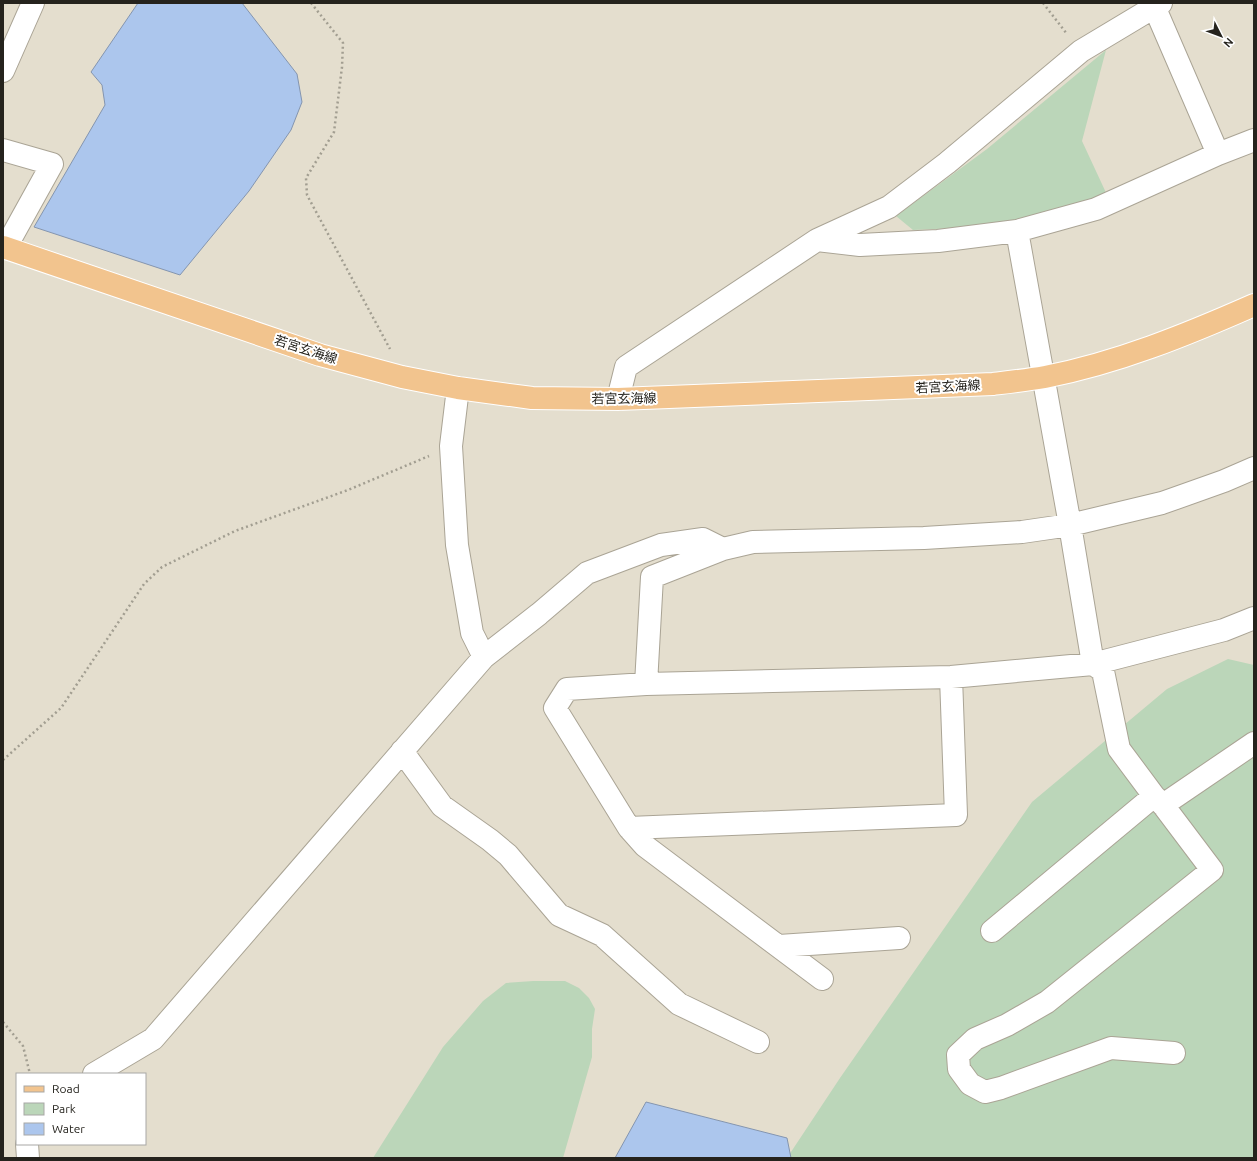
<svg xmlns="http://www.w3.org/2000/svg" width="1257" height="1161" font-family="Ubuntu,'Noto Sans JP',sans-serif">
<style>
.green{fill:#bbd6b9}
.water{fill:#acc6ed;stroke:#8495af}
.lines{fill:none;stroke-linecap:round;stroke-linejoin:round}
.minor-casing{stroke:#aaa495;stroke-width:24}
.primary-casing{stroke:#fff;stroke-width:24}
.path{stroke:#a29e91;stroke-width:2.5;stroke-dasharray:2 3;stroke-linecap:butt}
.minor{stroke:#fff;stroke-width:22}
.primary{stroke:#f2c48e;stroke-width:22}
.labels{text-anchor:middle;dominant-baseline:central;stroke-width:4;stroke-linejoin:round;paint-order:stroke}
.street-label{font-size:13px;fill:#25231d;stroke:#fff}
</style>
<rect width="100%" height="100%" fill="#e4dece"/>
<!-- green -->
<path class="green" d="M1106,50L1082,141L1108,197L1001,226L913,230L896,216L987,149Z
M1228,659L1254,665V1158H787L840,1078L1032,802L1167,689Z
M533,981H565L579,988L589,998L595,1009L592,1029V1057L563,1158H373L443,1047L483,1001L506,983Z"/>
<!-- water -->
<path class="water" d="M138,3H242L297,74L302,102L291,130L249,191L180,275L34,227L105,105L102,85L91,72Z
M646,1102L787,1138L791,1158H615Z"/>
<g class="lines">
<defs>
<path id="minor" d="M1154,6L1218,154
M3,71L33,3
M3,150L52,164L6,247
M1017,231L1070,525L1093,664L1103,671L1119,749L1154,796L1163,805L1212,870L1047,1002L1007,1025L975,1039L958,1055L959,1069L970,1084L985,1092L1001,1088L1111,1048L1174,1053
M817,240L860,245L938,241L1017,231L1096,209L1218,154L1254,140
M458,388L451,446L457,545L472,633L484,657
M618,399L626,367L817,240L889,207L947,163L1081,51L1161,3
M951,677L956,815L629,828L555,708L567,689L646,684L951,677L1093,664L1224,630L1254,618
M646,684L652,577L723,549L753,542L924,538L1022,532L1070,525L1162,503L1224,481L1254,468
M402,751L442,806L490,840L508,855L559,915L602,935L679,1004L758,1042
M1163,805L1254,743
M629,828L645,846L822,979
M992,931L1154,796
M779,946L899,938
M94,1074L153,1039L484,657L539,614L587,573L661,545L703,539L723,549
M27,1144L28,1158"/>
<path id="primary" d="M3,247L320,355L402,377L458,388L532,398L618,399L993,384C1010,382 1028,380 1045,377C1117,363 1186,335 1254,305"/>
</defs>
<!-- minor casing -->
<use href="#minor" class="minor-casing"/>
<!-- primary casing -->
<use href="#primary" class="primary-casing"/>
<!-- path -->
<path class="path" d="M311,3L343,43L342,67L334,132L306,178L307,195L390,349
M1043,3L1067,34
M3,760L61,708L144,584L162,567L235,531L348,490L429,456
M3,1022L23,1046L30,1074"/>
<!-- minor -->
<use href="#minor" class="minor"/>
<!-- primary -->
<use href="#primary" class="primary"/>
</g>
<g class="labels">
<!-- street labels -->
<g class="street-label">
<text transform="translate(306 349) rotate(18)">若宮玄海線</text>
<text transform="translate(948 386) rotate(-3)">若宮玄海線</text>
<text transform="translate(624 398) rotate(-1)">若宮玄海線</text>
</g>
</g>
<!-- border -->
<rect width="1257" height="1161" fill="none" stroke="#25231d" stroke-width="8"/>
<!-- legend -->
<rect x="16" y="1073" width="130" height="72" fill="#ffffff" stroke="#a8a7a5"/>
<rect x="24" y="1086" width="20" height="6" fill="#f2c48e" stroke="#a8a7a5"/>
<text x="52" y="1093" font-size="12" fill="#25231d">Road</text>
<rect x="24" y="1103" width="20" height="12" fill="#bbd6b9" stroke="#a8a7a5"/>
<text x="52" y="1113" font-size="12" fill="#25231d">Park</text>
<rect x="24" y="1123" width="20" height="12" fill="#acc6ed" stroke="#a8a7a5"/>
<text x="52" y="1133" font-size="12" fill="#25231d">Water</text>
<!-- north arrow -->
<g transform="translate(1221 36) rotate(132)" stroke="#ffffff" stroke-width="3" paint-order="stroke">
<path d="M0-3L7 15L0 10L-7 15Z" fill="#25231d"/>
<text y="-6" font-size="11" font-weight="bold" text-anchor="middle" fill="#25231d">N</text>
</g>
</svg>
